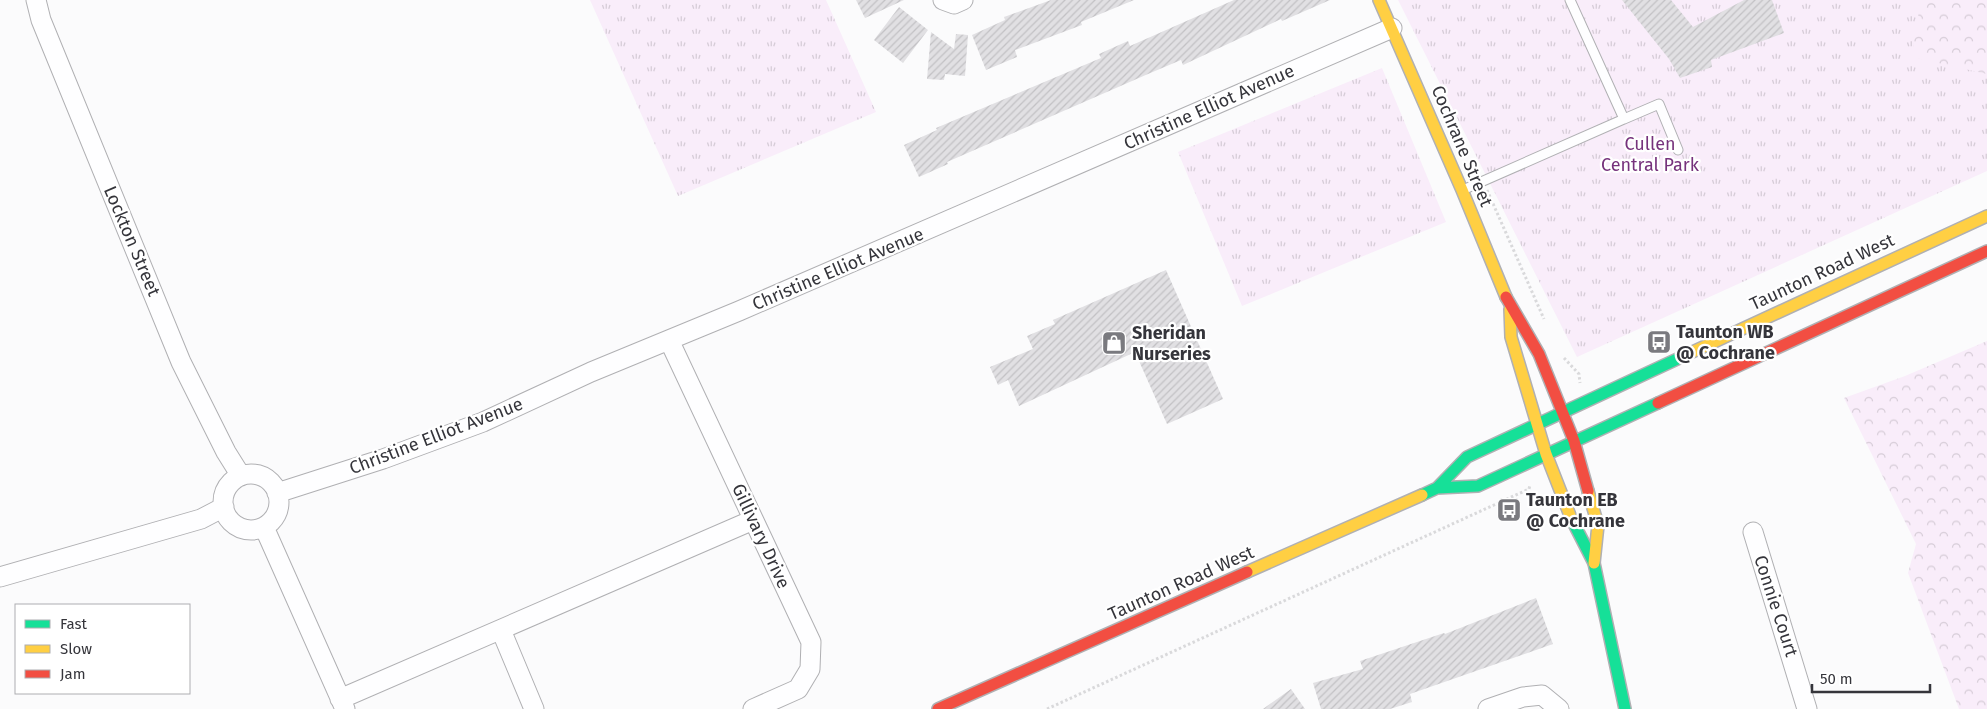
<svg xmlns="http://www.w3.org/2000/svg" width="1987" height="709" font-family="'Fira Sans',sans-serif">
<style>
.grass{fill:url(#grass-tufts)}
.forest{fill:url(#forest-crowns)}
.building{fill:url(#building-hatch)}
.lines{fill:none;stroke-linecap:round;stroke-linejoin:round}
.lane-casing{stroke:#b0b0b3;stroke-width:11}
.street-casing{stroke:#b0b0b3;stroke-width:21}
.fast-casing{stroke:#b0b0b3;stroke-width:14}
.slow-casing{stroke:#b0b0b3;stroke-width:14}
.jam-casing{stroke:#b0b0b3;stroke-width:14}
.path{stroke:#d9d9db;stroke-width:3;stroke-dasharray:2.5 2.5;stroke-linecap:butt}
.lane{stroke:#fefeff;stroke-width:9}
.street{stroke:#fefeff;stroke-width:19}
.fast{stroke:#16e098;stroke-width:11}
.slow{stroke:#ffcf43;stroke-width:11}
.jam{stroke:#f24e42;stroke-width:11}
.labels{text-anchor:middle;dominant-baseline:central;stroke-width:4.5;stroke-linejoin:round;paint-order:stroke}
.street-label{font-size:18px;fill:#35353b;stroke:#fff}
.park-label{font-size:18px;fill:#76327c;stroke:#fff}
.poi-label{font-size:18px;font-weight:bold;fill:#35353b;stroke:#fff;text-anchor:start}
</style>
<defs>
<pattern id="grass-tufts" width="24" height="20" patternUnits="userSpaceOnUse" patternTransform="scale(1.25)"><rect width="24" height="20" fill="#f9edfa"/><path d="M3 7l-1-3M5 7V3M7 7l1-3M15 17l-1-3M17 17v-4M19 17l1-3" fill="none" stroke="#d6ccd7"/></pattern>
<pattern id="forest-crowns" width="20" height="18" patternUnits="userSpaceOnUse" patternTransform="scale(1.25)"><rect width="20" height="18" fill="#f9edfa"/><path d="M2 6a3 3 0 1 1 6 0M12 15a3 3 0 1 1 6 0" fill="none" stroke="#d6ccd7"/></pattern>
<pattern id="building-hatch" width="6" height="6" patternUnits="userSpaceOnUse" patternTransform="scale(1.25)"><rect width="6" height="6" fill="#e1e0e3"/><path d="M-1 1l2-2M0 6l6-6M5 7l2-2" fill="none" stroke="#c2c1c4"/></pattern>
</defs>
<rect width="100%" height="100%" fill="#fbfbfc"/>
<!-- grass -->
<path class="grass" d="M590,0H826L876,112L678,196Z
M1398,0H1987V171L1577,357Z
M1382,68L1446,222L1242,306L1178,152Z"/>
<!-- forest -->
<path class="forest" d="M1921,0H1987V74L1916,58L1913,45Z
M1987,341V709H1959L1908,573L1916,544L1844,398L1905,376Z"/>
<!-- building -->
<path class="building" d="M856,0H904L865,18Z
M1051,0H1134L1081,22L1082,25L1015,50L1017,57L986,70L972,35L1005,20L1004,17Z
M1234,0H1330L1282,21L1281,19L1183,65L1181,60L1148,74L947,162L948,164L919,177L904,145L937,130L936,128L1101,58L1099,54L1128,41L1130,46Z
M1622,0H1671L1693,27L1744,0H1772L1784,33L1711,60L1712,67L1680,78L1669,59Z
M899,7L928,30L903,63L874,40Z
M931,32L954,49L956,34L968,35L965,76L945,74L944,80L927,79Z
M1166,270L1223,399L1167,424L1135,352L1019,406L1008,380L998,385L990,367L1033,349L1027,336L1055,324L1053,320Z
M1536,598L1553,644L1410,694L1412,702L1390,709H1321L1313,683L1363,669L1360,661L1444,633L1445,634Z
M1291,689L1305,709H1263Z"/>
<g class="lines">
<defs>
<path id="lane" d="M1624,119L1659,104L1678,150
M1465,189L1624,119L1570,0"/>
<path id="street" d="M36,0L41,20L181,362L226,452L241,476
M943,0L954,4L963,0
M669,340L811,642L810,669L798,689L753,709
M223 502a28 28 0 1 1 56 0a28 28 0 1 1-56 0Z
M277,493L383,459L483,422L591,372L739,311L1392,28
M264,527L345,709
M1753,532L1807,709
M0,577L201,519L224,507
M501,630L534,709
M340,699L753,520
M1488,709L1523,697L1542,695L1559,709"/>
<path id="fast" d="M1437,488L1467,457L1688,354
M1422,495L1437,488L1478,486L1658,403
M1571,518L1594,563L1625,709"/>
<path id="slow" d="M1379,0L1462,190L1506,297
M1510,309L1511,337L1546,454L1571,518
M1688,354L1987,216
M1588,491L1598,525L1594,563
M1247,572L1422,495"/>
<path id="jam" d="M1506,297L1539,354L1574,441L1588,491
M1658,403L1987,251
M938,709L1247,572"/>
</defs>
<!-- lane casing -->
<use href="#lane" class="lane-casing"/>
<!-- street casing -->
<use href="#street" class="street-casing"/>
<!-- fast casing -->
<use href="#fast" class="fast-casing"/>
<!-- slow casing -->
<use href="#slow" class="slow-casing"/>
<!-- jam casing -->
<use href="#jam" class="jam-casing"/>
<!-- path -->
<path class="path" d="M1487,190L1544,319
M1564,358L1579,374L1580,383
M1047,709L1529,489L1530,485"/>
<!-- lane -->
<use href="#lane" class="lane"/>
<!-- street -->
<use href="#street" class="street"/>
<!-- fast -->
<use href="#fast" class="fast"/>
<!-- slow -->
<use href="#slow" class="slow"/>
<!-- jam -->
<use href="#jam" class="jam"/>
</g>
<!-- icons -->
<defs>
<symbol id="bus-square" viewBox="-11 -11 22 22"><rect x="-9" y="-9" width="18" height="18" rx="4" fill="#7a7a7f" stroke="#fff"/><path d="M-5-6H5V4H4V6H2V4H-2V6H-4V4H-5ZM-3.5-4V0h7V-4ZM-3.5 1.2v1.5H-2V1.2ZM2 1.2v1.5H3.5V1.2Z" fill="#fff"/></symbol>
<symbol id="shop-square" viewBox="-11 -11 22 22"><rect x="-9" y="-9" width="18" height="18" rx="4" fill="#7a7a7f" stroke="#fff"/><path d="M-5-2.5h2.3a2.7 3.5 0 0 1 5.4 0H5L5.5 6h-11ZM-1.5-2.5h3a1.5 2.3 0 0 0-3 0Z" fill="#fff"/></symbol>
</defs>
<g fill-rule="evenodd">
<use href="#bus-square" x="1645" y="328" width="28" height="28"/>
<use href="#shop-square" x="1100" y="329" width="28" height="28"/>
<use href="#bus-square" x="1495" y="496" width="28" height="28"/>
</g>
<g class="labels">
<!-- street labels -->
<g class="street-label">
<text transform="translate(1209 107) rotate(-24)">Christine Elliot Avenue</text>
<text transform="translate(1462 146) rotate(67)">Cochrane Street</text>
<text transform="translate(132 241) rotate(67)">Lockton Street</text>
<text transform="translate(838 269) rotate(-23)">Christine Elliot Avenue</text>
<text transform="translate(1822 272) rotate(-25)">Taunton Road West</text>
<text transform="translate(436 436) rotate(-21)">Christine Elliot Avenue</text>
<text transform="translate(761 536) rotate(65)">Gillivary Drive</text>
<text transform="translate(1181 583) rotate(-24)">Taunton Road West</text>
<text transform="translate(1776 606) rotate(72)">Connie Court</text>
</g>
<!-- park labels -->
<g class="park-label">
<text x="1650" y="144">Cullen<tspan x="1650" dy="21">Central Park</tspan></text>
</g>
<!-- poi labels -->
<g class="poi-label">
<text x="1676" y="332">Taunton WB<tspan x="1676" dy="21">@ Cochrane</tspan></text>
<text x="1132" y="333">Sheridan<tspan x="1132" dy="21">Nurseries</tspan></text>
<text x="1526" y="500">Taunton EB<tspan x="1526" dy="21">@ Cochrane</tspan></text>
</g>
</g>
<!-- legend -->
<rect x="15" y="604" width="175" height="90" fill="#ffffff" stroke="#aeaeb1"/>
<rect x="25" y="620" width="25" height="8" fill="#16e098" stroke="#aeaeb1"/>
<text x="60" y="629" font-size="15" fill="#35353b">Fast</text>
<rect x="25" y="645" width="25" height="8" fill="#ffcf43" stroke="#aeaeb1"/>
<text x="60" y="654" font-size="15" fill="#35353b">Slow</text>
<rect x="25" y="670" width="25" height="8" fill="#f24e42" stroke="#aeaeb1"/>
<text x="60" y="679" font-size="15" fill="#35353b">Jam</text>
<!-- scale -->
<path d="M1812 684v8h118v-8" fill="none" stroke="#35353b" stroke-width="2.5"/>
<text x="1820" y="684" font-size="15" fill="#35353b" stroke="#ffffff" stroke-width="4" paint-order="stroke">50 m</text>
</svg>
